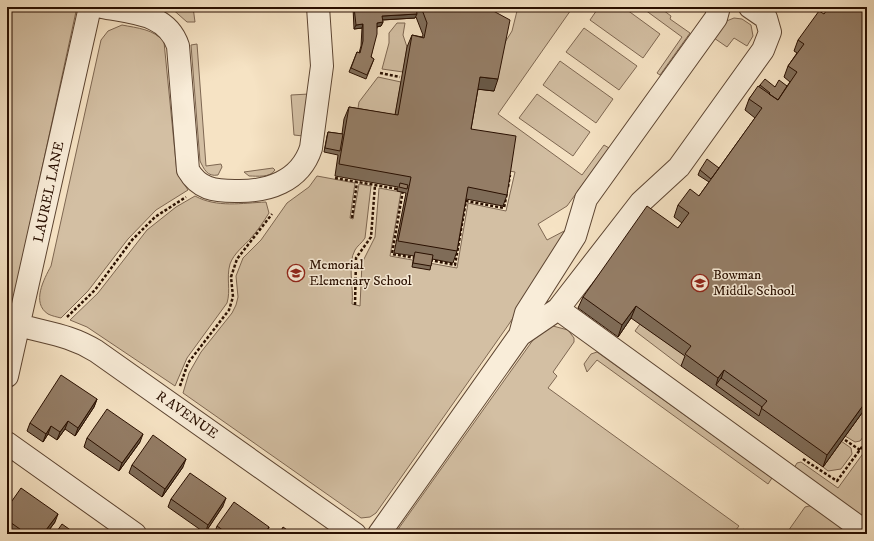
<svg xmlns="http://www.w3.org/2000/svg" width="874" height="541" font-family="'IM FELL DW Pica',serif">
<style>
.green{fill:#d3bfa3;stroke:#7e6752}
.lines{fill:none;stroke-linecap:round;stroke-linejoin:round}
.minor-casing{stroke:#5c4431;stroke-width:24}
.path{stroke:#290f00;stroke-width:2.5;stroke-dasharray:3 2;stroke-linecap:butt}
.minor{stroke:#f9edd9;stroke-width:22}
.wall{fill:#7f6c58;stroke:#290f00}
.shaded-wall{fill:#685847;stroke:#290f00}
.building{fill:#947d66;stroke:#290f00}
.labels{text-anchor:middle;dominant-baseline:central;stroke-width:3;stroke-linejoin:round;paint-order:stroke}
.street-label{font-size:14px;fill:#290f00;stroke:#f9edd9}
.poi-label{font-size:14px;fill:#290f00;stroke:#f9edd9;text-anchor:start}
</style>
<rect width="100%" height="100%" fill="#f6e3c4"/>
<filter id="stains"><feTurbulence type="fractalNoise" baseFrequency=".005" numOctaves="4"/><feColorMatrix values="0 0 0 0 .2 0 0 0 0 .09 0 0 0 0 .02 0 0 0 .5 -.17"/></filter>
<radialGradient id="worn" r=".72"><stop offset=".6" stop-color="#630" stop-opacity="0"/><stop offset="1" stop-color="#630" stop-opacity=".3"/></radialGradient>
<!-- green -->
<path class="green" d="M7,7H77L14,297L7,307Z
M170,7H193L195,22H187Z
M518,7H573L498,114L582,175L604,145L609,148L567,206L538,224L547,240L568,229L566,236L509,324L376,513L370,517L361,518L183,393L189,373L201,352L232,313L236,305L238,297L236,276L243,258L261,240L287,203L309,187L317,176L355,183L350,218L353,219L359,184L371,186L365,238C362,243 357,246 355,250C347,264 354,287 352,304L360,306L362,263L375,237L379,188L401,192L390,256L457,268L468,203L506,211L515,172L509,171L467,140L476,89L512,31Z
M599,7H623L660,34L643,58L590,20Z
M641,7H659L671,16L670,19L690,33L660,75L657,73L682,37Z
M734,18L742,19L751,25L753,36L747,46L734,38L727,47L714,38L724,22Z
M397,23H405L403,35L407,47L403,72L382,69L389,43V33Z
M122,25C137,28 154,29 164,42L177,173L188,190L156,210L128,239L88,291L61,318C57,317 52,316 48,314C31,303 44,279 51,266L101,40L108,31Z
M584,28L637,66L619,90L566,52Z
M197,44L206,166L221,164L222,167L218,175C207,177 204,169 200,161L191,45Z
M560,61L613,99L596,123L543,85Z
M378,77L401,82L393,127L356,120L359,102Z
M309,94L303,136L294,135L291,95Z
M537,94L590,132L573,156L519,118Z
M273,168L275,170C270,178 257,176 249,176L244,172Z
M195,196C217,208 242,203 266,202L269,213C264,221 258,230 251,238C244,246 234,253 230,264C226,278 231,290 227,303L187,358L175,386L87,327L70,320L98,293L147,230L176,207Z
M640,324L687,357L681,366L635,331Z
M553,326L568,330L574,338V342L553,372L557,376L548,388L739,526L735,531L740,534L743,529L750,534H397L399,528L533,340L538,333Z
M597,352L772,478L768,484L597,360L587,372L584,364L591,354Z
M867,406V432L860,441L855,442L845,436Z
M841,441L851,448L852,454L841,469L828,471L823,467Z
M867,448V520L794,468L797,463L801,462L838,488Z
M809,506H812L851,534H786L805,507Z"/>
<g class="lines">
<defs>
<path id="minor" d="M102,7C132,13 167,13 178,46L188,170C199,189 214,191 235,191C267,192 300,182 311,148L322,66L318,7
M558,309L867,533
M7,321C39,333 65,332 96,351L355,534
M520,335L558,309L641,202L679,167L763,50L770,32L766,18L750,7
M7,376L90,7
M7,443L135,534
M379,534L520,335L526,313L575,236L586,199L716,18L719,7"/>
</defs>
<!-- minor casing -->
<use href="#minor" class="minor-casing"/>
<!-- path -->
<path class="path" d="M380,73L400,77
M335,178L403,190L392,254L415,258
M508,187L510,175
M352,218L357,182
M430,260L455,265L466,201L504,208L507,192
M355,305L356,258L371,237L375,185
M67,317L95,290L132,240L155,217L186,197
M180,386L188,363L229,310L233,297L231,277L237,259L272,214
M845,440L860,450
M803,459L837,481L867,440"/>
<!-- minor -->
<use href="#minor" class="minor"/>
</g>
<!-- wall -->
<path class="wall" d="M353,7H492L494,91L478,89L471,129L507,195L503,206L466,199L457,251L453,263L432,259L430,270L412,267L414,256L394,253L406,193L397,191L398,187L335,176L338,155L324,152L327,136L328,132L342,134L344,119L349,107L395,115L407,47L412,35L422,37L423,35L416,17L415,18L382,20L383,22L381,26L377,27L371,57L374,59L366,79L349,72L357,52L359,53L361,46L362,28L354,29Z
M867,7V406L823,467L681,366L685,356L631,318L618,337L578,308L583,297L678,228L682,223L674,217L678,205L699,196L709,182L698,175L700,170L719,168L755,118L745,110L749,99L760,85L775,87L787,86L790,82L784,77L788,66L797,53L794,51L798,40L824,14Z
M97,399L94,407L75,436L65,429L57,440L48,434L43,442L27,431L30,423Z
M87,438L140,442L119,471L84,447Z
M132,465L183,467L162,497L129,473Z
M171,499L223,506L205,533L168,507Z
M7,508L55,522L46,534H12L7,530Z
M217,526L267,534H214Z"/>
<!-- shaded-wall -->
<path class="shaded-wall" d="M417,14L415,18L381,20L382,16Z
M383,22L381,26L376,27L377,23Z
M363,24L362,28L354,29L356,25Z
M480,77L498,79L494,91L476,89Z
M636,306L631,318L618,337L622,325Z
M724,370L720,382L716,385L718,378Z
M97,399L94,407L75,436L78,428Z
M867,400V406L823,467L827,455Z
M68,421L65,429L57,440L60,432Z
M51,426L48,434L43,442L46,434Z
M143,434L140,442L119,471L122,463Z
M186,459L183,467L162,497L165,489Z
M226,498L223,506L205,533L208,525Z
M58,514L55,522L46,534H43Z
M269,527L267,534H264Z"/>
<!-- building -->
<path class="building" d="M354,7H416L417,14L382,16L383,22L377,23V34L371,57L374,59L367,75L351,68L357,52L360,53L363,41V24L356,25Z
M421,7H486L510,20L498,79L480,77L471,129L516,136L507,195L468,187L457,251L398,241L411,177L339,164L349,107L398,115L412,35L424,38L427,23Z
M486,7H492V10Z
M829,7H867V400L827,455L761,408L767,401L724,370L718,378L685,354L691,346L636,306L622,325L583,297L647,206L678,228L689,213L678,205L690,189L699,196L762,108L749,99L758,86L778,100L797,72L788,66L804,44L798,40L819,11L824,14Z
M765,79L775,87L779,80L787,86L778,100L769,94L770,93L760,85Z
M328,132L343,134L340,151L325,148Z
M707,159L719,168L711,179L700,170Z
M400,183L408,185L407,189L399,187Z
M415,252L433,255L431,266L413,263Z
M61,375L97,399L78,428L68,421L60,432L51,426L46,434L30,423Z
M721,378L762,407L759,416L716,385Z
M107,409L143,434L122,463L87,438Z
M153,435L186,459L165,489L132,465Z
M190,473L226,498L208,525L171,499Z
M21,488L58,514L43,534H27L7,520V508Z
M234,502L269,527L264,534H228L217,526Z
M62,524L76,534H55Z
M283,527L293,534H279Z"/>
<!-- icons -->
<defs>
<symbol id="school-ring" viewBox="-11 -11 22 22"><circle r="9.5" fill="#f9edd9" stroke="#8f2418" stroke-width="1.5"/><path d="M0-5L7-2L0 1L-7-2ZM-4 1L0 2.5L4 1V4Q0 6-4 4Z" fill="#8f2418"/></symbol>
</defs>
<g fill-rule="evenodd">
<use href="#school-ring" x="286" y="263" width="20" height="20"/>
<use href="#school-ring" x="690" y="273" width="20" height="20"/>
</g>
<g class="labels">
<!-- street labels -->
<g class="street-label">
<text transform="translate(49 192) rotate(-78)">LAUREL LANE</text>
<text transform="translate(187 415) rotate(35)">R AVENUE</text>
</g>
<!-- poi labels -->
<g class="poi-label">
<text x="309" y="265">Memorial<tspan x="309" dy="16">Elemenary School</tspan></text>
<text x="713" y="275">Bowman<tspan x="713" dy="16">Middle School</tspan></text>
</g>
</g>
<!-- margin -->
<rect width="874" height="541" fill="none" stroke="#f6e3c4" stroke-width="24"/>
<rect x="8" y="8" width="858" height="525" fill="none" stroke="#290f00" stroke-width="2"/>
<rect x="12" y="12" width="850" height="517" fill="none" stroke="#290f00"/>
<rect width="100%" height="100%" filter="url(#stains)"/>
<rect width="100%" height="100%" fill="url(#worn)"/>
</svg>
